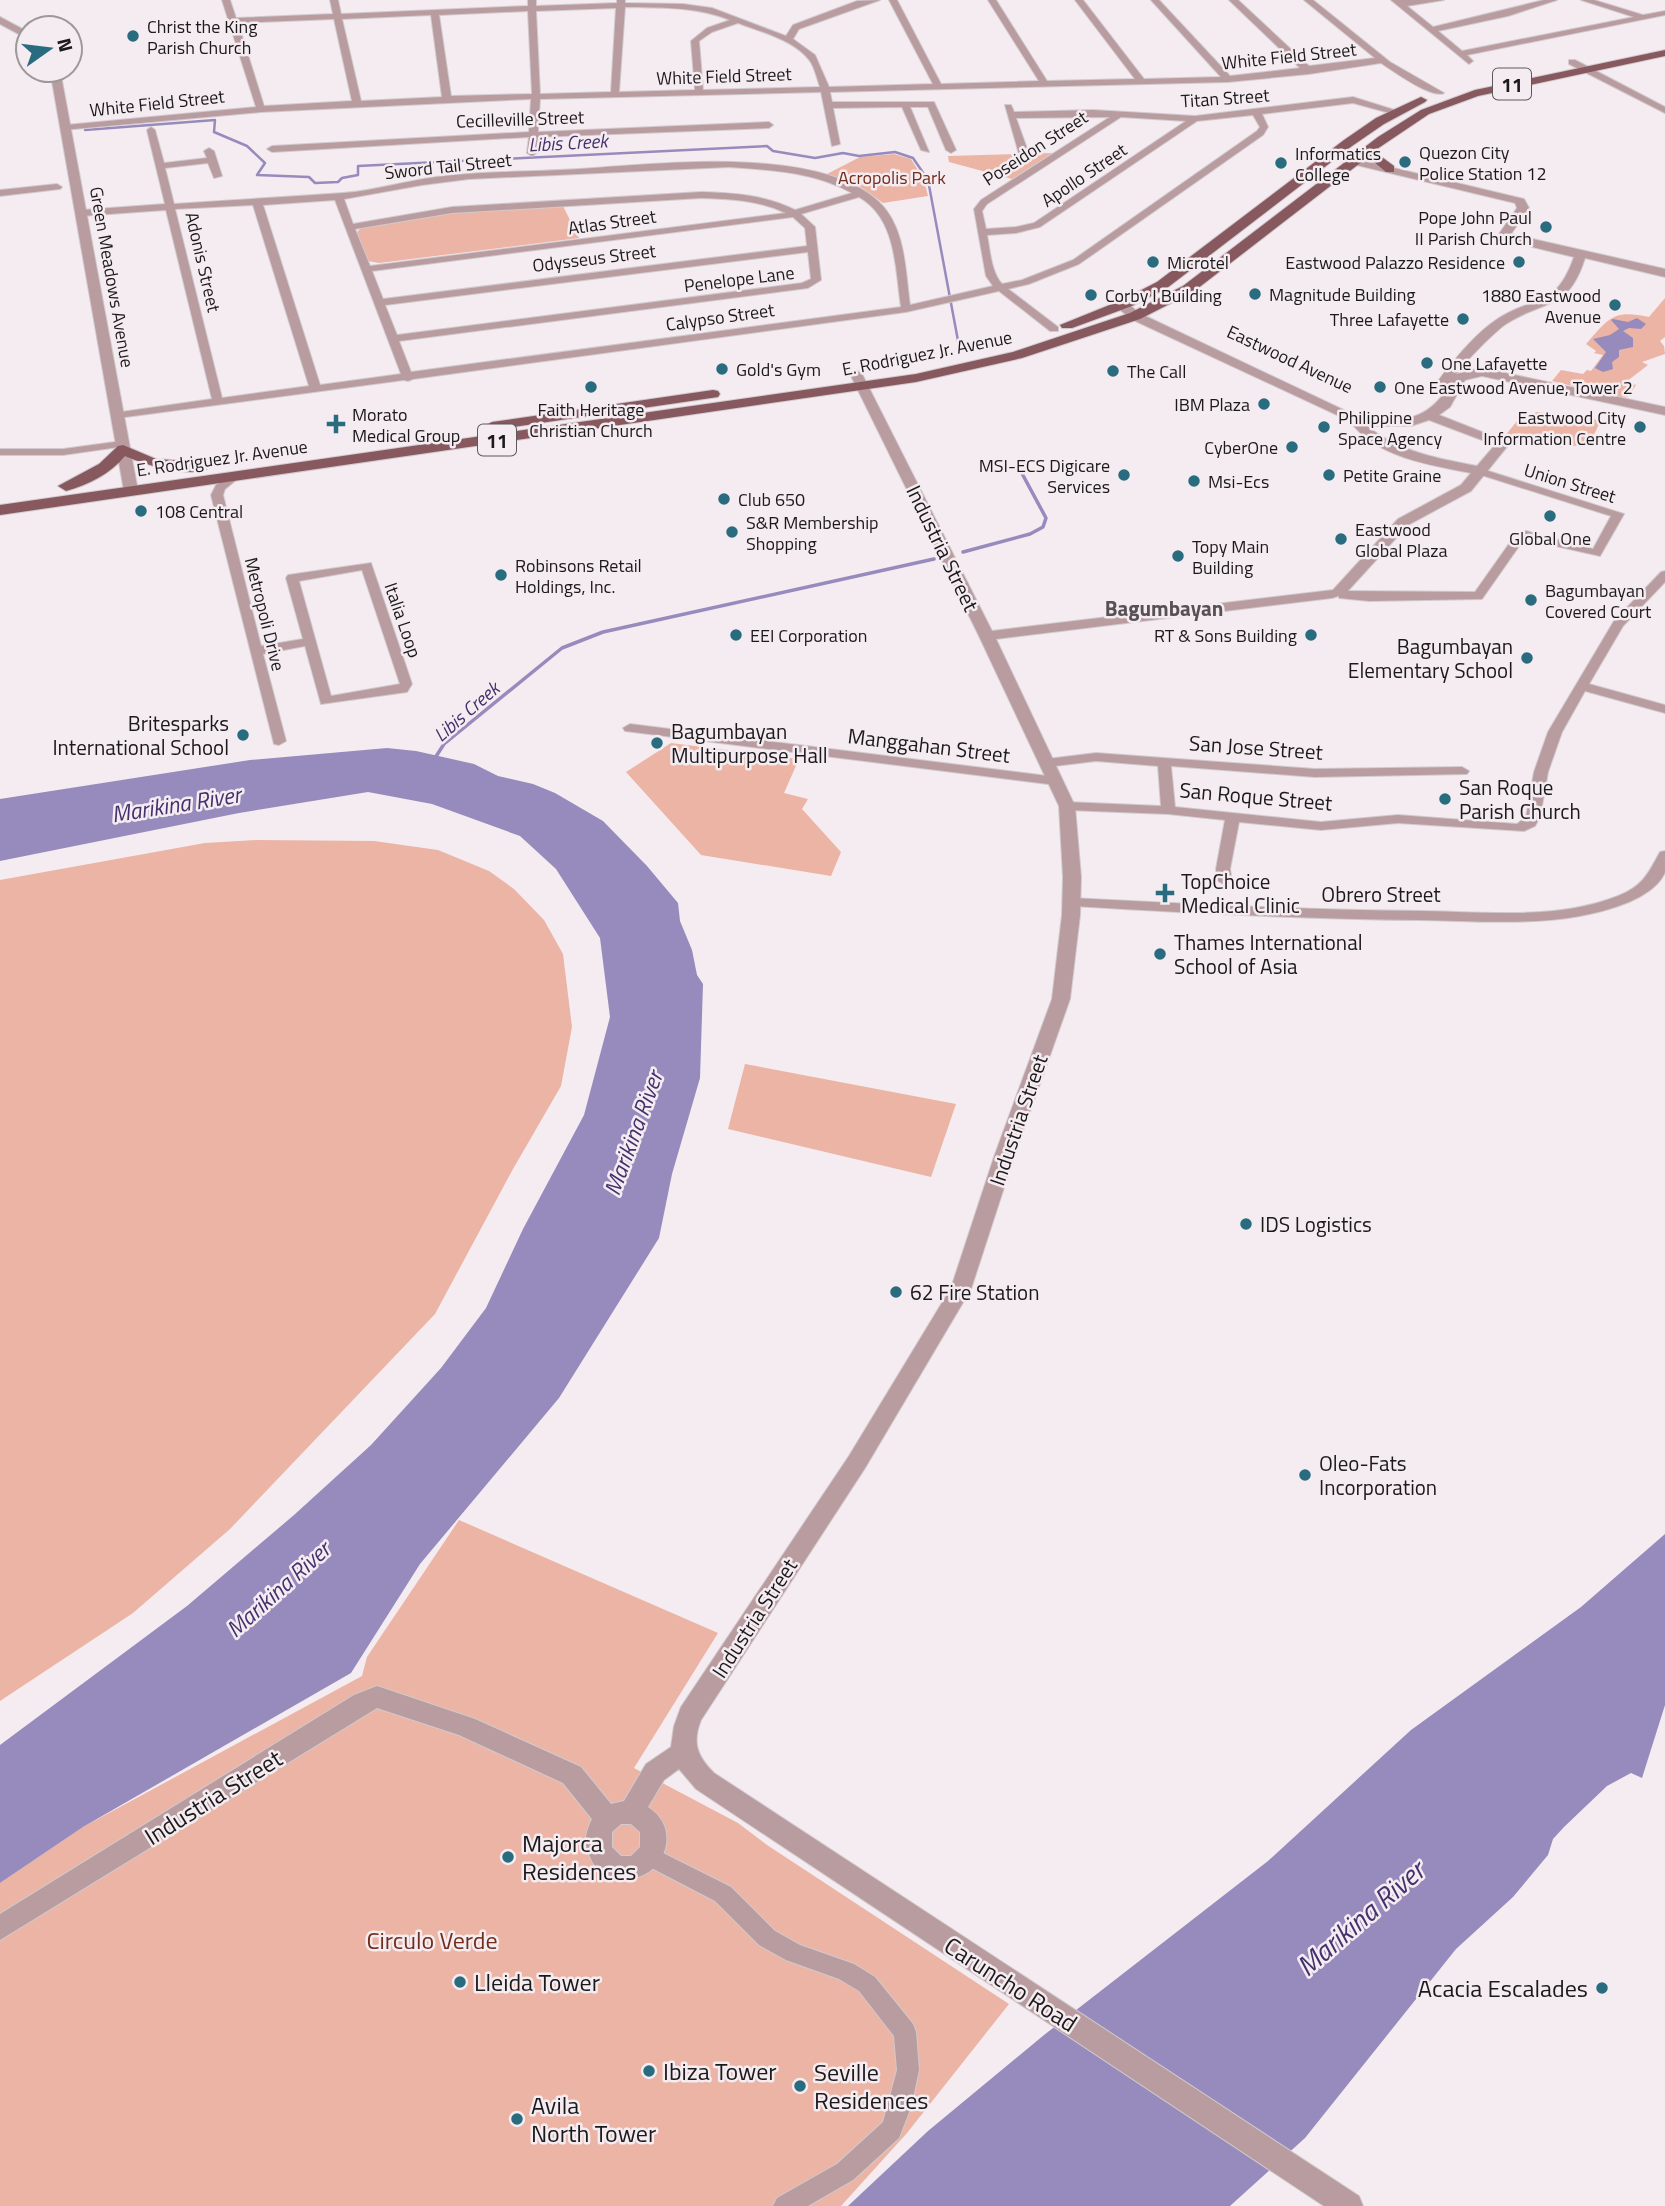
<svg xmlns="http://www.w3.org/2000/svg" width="1665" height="2206" font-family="'Titillium Web',sans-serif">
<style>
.green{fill:#ebb4a5}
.water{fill:#968bbc}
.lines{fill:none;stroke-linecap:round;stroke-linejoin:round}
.stream-far1{stroke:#968bbc;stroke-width:2.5}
.stream{stroke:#968bbc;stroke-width:3.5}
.minor-casing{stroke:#d1cace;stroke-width:2}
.tertiary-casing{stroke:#d1cace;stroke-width:2}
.primary-casing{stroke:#d1cace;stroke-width:2}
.minor{fill:#b89c9f;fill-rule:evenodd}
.tertiary{fill:#b89c9f;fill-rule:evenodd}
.primary{fill:#87585e;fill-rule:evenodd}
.poi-dot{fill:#2a6c7f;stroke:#f4ecf0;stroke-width:2.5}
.labels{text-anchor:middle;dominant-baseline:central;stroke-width:5;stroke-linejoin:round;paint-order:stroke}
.far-poi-label{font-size:18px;fill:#1c191b;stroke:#f4ecf0;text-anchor:start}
.far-street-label{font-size:18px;fill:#1c191b;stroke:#f4ecf0}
.far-park-label{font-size:18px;fill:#732d1b;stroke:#f4ecf0}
.shield{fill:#f4ecf0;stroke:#5d585b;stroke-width:2}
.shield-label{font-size:19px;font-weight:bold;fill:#1c191b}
.far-water-label{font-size:19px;font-style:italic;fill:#43316e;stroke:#f4ecf0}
.street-label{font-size:21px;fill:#1c191b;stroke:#f4ecf0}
.far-quarter-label{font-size:21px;font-weight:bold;fill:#575054;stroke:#f4ecf0}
.poi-label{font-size:21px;fill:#1c191b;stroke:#f4ecf0;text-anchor:start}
.water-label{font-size:23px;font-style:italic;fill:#43316e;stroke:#f4ecf0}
.near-street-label{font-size:24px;fill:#1c191b;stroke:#f4ecf0}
.near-poi-label{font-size:24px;fill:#1c191b;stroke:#f4ecf0;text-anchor:start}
.near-park-label{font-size:24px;fill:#732d1b;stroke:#f4ecf0}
.near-water-label{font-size:28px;font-style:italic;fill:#43316e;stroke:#f4ecf0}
</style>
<rect width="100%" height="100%" fill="#f4ecf0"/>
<!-- green -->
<path class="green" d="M1053,153L1012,179L949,162L948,156Z
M894,154L911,159L924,180L928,196L883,203L862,188L827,174L860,157Z
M563,206L579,238L379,263L368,261L356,233L362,227L452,212Z
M1665,298V337L1660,341L1664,346L1665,354L1642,362L1648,365L1626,382L1636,385L1628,397L1622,398L1552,381L1561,370L1583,374L1587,370L1591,371L1603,355L1594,353L1596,351L1586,344C1609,318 1613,309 1649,317Z
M1537,412L1601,420C1598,425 1596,432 1593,436C1576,457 1525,443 1504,437L1517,421Z
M671,743L799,759L784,793L808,799L802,809L841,852L831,876L701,855L626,772Z
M257,840L374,841L438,850L489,871L514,889L544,920L563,954L572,1027L561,1086L513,1169L435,1314L230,1529L133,1613L0,1701V880L205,843Z
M745,1064L956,1104L931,1177L728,1129Z
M459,1520L718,1633L634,1768L738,1823L767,1845L1009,2004L907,2133L841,2206H0V1883L83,1827L362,1676L367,1657Z"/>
<!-- water -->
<path class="water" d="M1637,318L1646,324L1641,329L1629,328L1623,331L1633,338V347L1619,350V357L1612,362L1613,369L1603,372L1595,368L1606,352L1593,339L1610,335L1619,329L1611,320L1613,319L1628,322Z
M387,748L416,751L474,764L498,776L533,784L555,793L603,821L647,866L678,903L680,921L692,950L697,975L703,984L700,1078L672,1174L659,1238L559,1398L420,1564L351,1673L83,1827L0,1883V1745L187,1606L294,1515L371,1445L441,1368L486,1308L523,1229L584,1115L610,1017L600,938L556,869L520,836L432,804L368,792L239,813L0,861V799L250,760Z
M1665,1534V1705L1642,1778L1631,1773L1607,1786L1564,1827L1553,1839L1548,1855L1513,1897L1456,1949L1305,2138L1230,2206H848L928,2131L1044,2035L1268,1861L1411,1730L1581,1607Z"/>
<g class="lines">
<!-- stream-far1 -->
<path class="stream-far1" d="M85,130L215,120L214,132L247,146L265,163L257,175L309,177L315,183L338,182L342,178L358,175V166L767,146L773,151L815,158L843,153L859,156L895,152L913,158L928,180L959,346"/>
<!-- stream -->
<path class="stream" d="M963,552L1030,534L1043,527L1046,518L1018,466
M435,758L444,744L562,648L603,632L934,559"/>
<defs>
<path id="minor" d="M222,0H230L236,18L333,14L330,0H338L341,14L528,6V0H536V6L617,3V0H625V3L683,4L712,8L786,36L793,25L857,1L880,0L799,29L793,39L815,55L829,87L933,84L889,0H897L941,84L1039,81L988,0H996L1047,81L1135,79L1075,0H1083L1144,79L1221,77L1151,0H1159L1230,76L1300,68L1229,0H1238L1309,66L1375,58L1304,0H1313L1390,62L1444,93C1432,99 1393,71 1381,63L1309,74L1228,82L830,92L832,102H934L956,150L951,153L946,150L928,107H910L929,152L921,150L902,107L833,108L840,144L832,146L821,92L540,99L538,132L769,122L773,125L769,128L538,137L537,153L532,156L527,153L529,137L272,152L267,149L272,146L529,132L531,99L261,112L63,130V126L66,125L256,107ZM625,7C661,8 696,6 730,20L707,28L691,41L695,90L619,92ZM616,8L611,92L540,94L536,11ZM528,11L532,94L451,96L439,15ZM431,15L442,97L361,101L342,19ZM334,19L352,101L264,106L238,23ZM738,23C761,32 795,40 810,61C815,68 817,79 820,87L703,90L699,41L712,32Z
M1391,0H1444L1407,6L1433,27L1544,0H1557L1508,16L1438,31L1462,51L1634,17L1581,0H1594L1643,15L1665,11V15L1467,55L1473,61L1469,64Z
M1569,60H1575L1665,107V113L1569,64Z
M1353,97L1401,112L1397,115L1353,103L1262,114L1268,127L1263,135L1079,264L1029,284L1008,289L1058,327V331H1050L999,291L906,312L413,379L408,381L404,380L118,418L114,417V413L212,399L166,210L82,216L77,213L82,210L165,204L147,130L151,127L155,130L164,163L207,158L204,151L209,148L214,151L222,176L214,178L208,163L165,168L174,204C230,200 287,197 343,193C374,191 405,181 436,177C484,171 531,172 579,169C658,164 816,145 878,201C906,227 905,270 910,305L993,286L986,276L974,209L981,200L1110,117L1016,118L1029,154L1024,157L1019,154L1005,105H1011L1014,112L1093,110L1195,116ZM1253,115L1260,127L1257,131L1073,260L1022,280L1002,284C991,272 990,250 987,235L1016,233L1040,227L1197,121ZM1121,117L1186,121L1034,223L1016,227L986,229L982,211L987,204ZM729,167C771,170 815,172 852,193L795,210C765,195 735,193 701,192L452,207L353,224L344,199L422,185L469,179ZM859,197C897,219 895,268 901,307L411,372L399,341L808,288L821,280L815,227L801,214ZM701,198C731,199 758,200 786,213L370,266L355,229L452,213ZM335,200L401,374L320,385L263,205ZM253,205L309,386L222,398L175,209ZM793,217L805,228L807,246L383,299L372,271ZM808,252L811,279L802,283L397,335L385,305Z
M57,184L62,187L60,189L0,196V190Z
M122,441L128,444L126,446L63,455H0V449H63Z
M1479,468L1624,514L1600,556L1524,539L1482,599L1369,601L1339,598V592L1343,591L1475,592L1516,534L1526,531L1593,549L1611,516L1475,473V469Z
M235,473L241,476L225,489L223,495L261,646L303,639L286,578L288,575L371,563L412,684L407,692L321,704L305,646L263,654L286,741L279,745L274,744L211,495L216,485ZM362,570L400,684L331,696L299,581Z
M1665,571V582L1623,626L1589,684L1665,705V713L1585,691L1562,732L1548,772L1540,817L1535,826L1524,831L1398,823L1321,830L1239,822L1230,869L1232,881L1225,885L1218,881L1216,869L1225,820L1168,814L1067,810L1060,806L1067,802L1161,806L1158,766L1096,761L1047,767L1040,763L1047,759L1096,753L1315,769L1462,767L1469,771L1467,774L1315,777L1171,766L1175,807L1321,822L1398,815L1517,824L1526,817L1534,772L1548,732L1614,621L1661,572Z
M630,724L1056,777L1063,781L1056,785L625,731L623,728Z
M1665,851C1665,857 1665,866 1665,872C1660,886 1641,897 1629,902C1563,929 1488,921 1418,920C1303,919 1188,913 1073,906L1066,902L1073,898C1190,904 1306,910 1423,911C1487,912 1557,920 1618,896C1643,886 1648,874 1660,852Z
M649,1846L731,1887L775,1931L800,1945L854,1964L875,1977L913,2024L916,2032L919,2070L911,2107L899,2138L853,2180L808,2206H773L777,2198L837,2164L883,2122L897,2070L894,2036L859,1991L839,1979L786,1960L759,1945L715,1901L642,1863L638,1856L642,1849Z"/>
<path id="tertiary" d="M0,17L28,32V39L0,24Z
M50,70H60L138,491L131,495L124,491Z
M1331,153L1524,199L1529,208L1511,234L1665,269V277L1585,258C1568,312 1544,299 1506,324C1494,332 1464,363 1456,374L1482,368L1665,407V415L1482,376L1465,380L1450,407L1439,415L1510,443L1471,491L1408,525L1345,594L1332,598L996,639L1075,806L1081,877L1080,915L1070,999L1014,1157L971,1289L865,1468L701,1720C692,1743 697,1756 714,1773L1359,2196L1363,2206H1324L696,1789L679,1769L664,1780L648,1807C689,1833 655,1893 611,1876C602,1873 595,1868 591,1859C583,1844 585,1834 592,1819L563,1783L459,1735L377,1708L0,1940V1914L354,1695L377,1686L475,1719L581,1767L611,1804L624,1801L646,1764L671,1747L674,1726L681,1707L849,1456L951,1288L994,1157L1052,999L1062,915L1063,877L1059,806L979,636L850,374L856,370L862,374L992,631L1333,590L1398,519L1461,485L1471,473C1430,465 1375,457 1350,421L1131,319L1118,308V302H1126L1139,313L1350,413C1392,425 1427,425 1450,384L1443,388L1436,384C1450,364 1476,333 1496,320C1534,294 1555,311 1574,257L1503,240L1499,234L1517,208L1515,203L1327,158V154ZM1429,420L1495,445L1477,466C1439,459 1397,451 1367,426H1411ZM621,1824H631L640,1832V1847L631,1856H621L612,1847V1832Z"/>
<path id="primary" d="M1665,50V56L1478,96L1429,114L1377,149L1379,155L1394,166V172H1386L1368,157L1193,292L1140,319L1022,358L916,382L0,515V505L916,374L1013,352L1130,313L1183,286L1378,137L1421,110L1475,90Z
M1421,97L1427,100L1425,102L1384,124L1352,146L1167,288L1132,306L1072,328H1062L1060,325L1122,300L1157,282L1344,140L1376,118Z
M713,390L718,391L720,394L718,397L492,430L485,426L492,422Z
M123,445L156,459L202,462L210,467C194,480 143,464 125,456C110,474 88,485 66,491L58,486L99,464L118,446Z"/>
</defs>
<!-- minor casing -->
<use href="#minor" class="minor-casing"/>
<!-- tertiary casing -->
<use href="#tertiary" class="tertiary-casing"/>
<!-- primary casing -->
<use href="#primary" class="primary-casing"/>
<!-- minor -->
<use href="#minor" class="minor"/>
<!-- tertiary -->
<use href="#tertiary" class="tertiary"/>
<!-- primary -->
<use href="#primary" class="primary"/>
</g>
<!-- markers -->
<g class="poi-dot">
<circle cx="133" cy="36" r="7"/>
<circle cx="1405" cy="162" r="7"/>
<circle cx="1281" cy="163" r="7"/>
<circle cx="1546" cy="227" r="7"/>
<circle cx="1153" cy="262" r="7"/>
<circle cx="1519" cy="262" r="7"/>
<circle cx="1255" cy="294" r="7"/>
<circle cx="1091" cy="295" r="7"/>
<circle cx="1615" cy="305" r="7"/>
<circle cx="1463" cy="319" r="7"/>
<circle cx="1427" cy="363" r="7"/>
<circle cx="722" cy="369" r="7"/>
<circle cx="1113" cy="371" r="7"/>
<circle cx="591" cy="387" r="7"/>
<circle cx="1380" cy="387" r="7"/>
<circle cx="1264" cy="404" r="7"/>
<path d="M332.5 413.5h7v7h7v7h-7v7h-7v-7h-7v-7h7z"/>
<circle cx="1324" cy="427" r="7"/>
<circle cx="1640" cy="427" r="7"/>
<circle cx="1292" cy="447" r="7"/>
<circle cx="1124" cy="475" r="7"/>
<circle cx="1329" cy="475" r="7"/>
<circle cx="1194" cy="481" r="7"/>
<circle cx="724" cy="499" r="7"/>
<circle cx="141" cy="511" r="7"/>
<circle cx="1550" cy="516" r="7"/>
<circle cx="732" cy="532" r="7"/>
<circle cx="1341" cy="539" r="7"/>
<circle cx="1178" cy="556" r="7"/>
<circle cx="501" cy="575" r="7"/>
<circle cx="1531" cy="600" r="7"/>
<circle cx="736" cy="635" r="7"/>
<circle cx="1311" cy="635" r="7"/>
<circle cx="1527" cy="658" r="7"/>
<circle cx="243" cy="735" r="7"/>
<circle cx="657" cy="743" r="7"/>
<circle cx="1445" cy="799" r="7"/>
<path d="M1161.5 882.5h7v7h7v7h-7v7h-7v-7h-7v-7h7z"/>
<circle cx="1160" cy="954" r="7"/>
<circle cx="1246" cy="1224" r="7"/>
<circle cx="896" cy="1292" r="7"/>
<circle cx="1305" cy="1475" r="7"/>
<circle cx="508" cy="1857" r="7"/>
<circle cx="460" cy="1982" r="7"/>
<circle cx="1602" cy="1988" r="7"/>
<circle cx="649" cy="2071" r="7"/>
<circle cx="800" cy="2086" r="7"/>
<circle cx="517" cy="2119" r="7"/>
</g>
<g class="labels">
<!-- far-poi labels -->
<g class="far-poi-label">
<text x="147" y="26">Christ the King<tspan x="147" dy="21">Parish Church</tspan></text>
<text x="1419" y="152">Quezon City<tspan x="1419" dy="21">Police Station 12</tspan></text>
<text x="1295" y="153">Informatics<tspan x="1295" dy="21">College</tspan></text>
<text x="1532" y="217" text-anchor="end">Pope John Paul<tspan x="1532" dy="21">II Parish Church</tspan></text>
<text x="1167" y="262">Microtel</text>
<text x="1505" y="262" text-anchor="end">Eastwood Palazzo Residence</text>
<text x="1269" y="294">Magnitude Building</text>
<text x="1105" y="295">Corby I Building</text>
<text x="1601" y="295" text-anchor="end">1880 Eastwood<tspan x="1601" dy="21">Avenue</tspan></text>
<text x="1449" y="319" text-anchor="end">Three Lafayette</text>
<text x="1441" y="363">One Lafayette</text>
<text x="736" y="369">Gold's Gym</text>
<text x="1127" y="371">The Call</text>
<text x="1394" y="387">One Eastwood Avenue, Tower 2</text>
<text x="1250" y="404" text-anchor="end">IBM Plaza</text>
<text x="591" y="409" text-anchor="middle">Faith Heritage<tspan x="591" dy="21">Christian Church</tspan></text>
<text x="352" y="414">Morato<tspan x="352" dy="21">Medical Group</tspan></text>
<text x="1338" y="417">Philippine<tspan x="1338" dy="21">Space Agency</tspan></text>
<text x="1626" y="417" text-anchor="end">Eastwood City<tspan x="1626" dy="21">Information Centre</tspan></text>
<text x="1278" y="447" text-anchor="end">CyberOne</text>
<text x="1110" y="465" text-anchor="end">MSI-ECS Digicare<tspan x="1110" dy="21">Services</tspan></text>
<text x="1343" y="475">Petite Graine</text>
<text x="1208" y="481">Msi-Ecs</text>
<text x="738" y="499">Club 650</text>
<text x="155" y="511">108 Central</text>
<text x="746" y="522">S&amp;R Membership<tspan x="746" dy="21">Shopping</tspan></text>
<text x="1355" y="529">Eastwood<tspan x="1355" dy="21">Global Plaza</tspan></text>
<text x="1550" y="538" text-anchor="middle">Global One</text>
<text x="1192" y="546">Topy Main<tspan x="1192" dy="21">Building</tspan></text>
<text x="515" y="565">Robinsons Retail<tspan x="515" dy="21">Holdings, Inc.</tspan></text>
<text x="1545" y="590">Bagumbayan<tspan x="1545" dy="21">Covered Court</tspan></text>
<text x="750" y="635">EEI Corporation</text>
<text x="1297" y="635" text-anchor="end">RT &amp; Sons Building</text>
</g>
<!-- far-street labels -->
<g class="far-street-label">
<text transform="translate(1289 56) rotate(-6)">White Field Street</text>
<text transform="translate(724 76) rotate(-2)">White Field Street</text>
<text transform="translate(1225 98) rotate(-4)">Titan Street</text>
<text transform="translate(157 103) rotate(-6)">White Field Street</text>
<text transform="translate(520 119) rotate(-2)">Cecilleville Street</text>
<text transform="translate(1035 148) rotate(-33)">Poseidon Street</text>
<text transform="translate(448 166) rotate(-6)">Sword Tail Street</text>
<text transform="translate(1084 175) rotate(-34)">Apollo Street</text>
<text transform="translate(612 222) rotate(-8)">Atlas Street</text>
<text transform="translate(594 258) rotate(-7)">Odysseus Street</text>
<text transform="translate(203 262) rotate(77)">Adonis Street</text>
<text transform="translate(112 277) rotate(80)">Green Meadows Avenue</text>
<text transform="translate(739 279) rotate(-7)">Penelope Lane</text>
<text transform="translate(720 317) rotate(-8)">Calypso Street</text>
<text transform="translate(927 353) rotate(-11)">E. Rodriguez Jr. Avenue</text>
<text transform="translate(1290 359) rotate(25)">Eastwood Avenue</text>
<text transform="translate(222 458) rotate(-8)">E. Rodriguez Jr. Avenue</text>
<text transform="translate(1570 483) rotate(17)">Union Street</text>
<text transform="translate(265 614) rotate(76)">Metropoli Drive</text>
<text transform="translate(403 620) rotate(71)">Italia Loop</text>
</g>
<!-- far-park labels -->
<g class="far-park-label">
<text x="892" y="177">Acropolis Park</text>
</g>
<!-- shield labels -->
<g class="shield">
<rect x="1493" y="68.5" width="38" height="31" rx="5"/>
<rect x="478" y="424.5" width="38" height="31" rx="5"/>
</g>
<g class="shield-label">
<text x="1512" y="84">11</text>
<text x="497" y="440">11</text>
</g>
<!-- far-water labels -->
<g class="far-water-label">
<text transform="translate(568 142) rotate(-3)">Libis Creek</text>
<text transform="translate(466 711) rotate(-41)">Libis Creek</text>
</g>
<!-- street labels -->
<g class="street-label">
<text transform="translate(943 548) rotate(64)">Industria Street</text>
<text transform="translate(929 745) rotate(7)">Manggahan Street</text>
<text transform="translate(1256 747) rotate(4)">San Jose Street</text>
<text transform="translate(1256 796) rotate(5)">San Roque Street</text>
<text x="1381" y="894">Obrero Street</text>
<text transform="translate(1018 1120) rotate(-71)">Industria Street</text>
<text transform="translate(754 1618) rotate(-57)">Industria Street</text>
</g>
<!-- far-quarter labels -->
<g class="far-quarter-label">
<text x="1164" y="608">Bagumbayan</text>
</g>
<!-- poi labels -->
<g class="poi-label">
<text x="1513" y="646" text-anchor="end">Bagumbayan<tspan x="1513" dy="24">Elementary School</tspan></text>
<text x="229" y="723" text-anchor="end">Britesparks<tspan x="229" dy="24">International School</tspan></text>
<text x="671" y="731">Bagumbayan<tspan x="671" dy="24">Multipurpose Hall</tspan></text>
<text x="1459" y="787">San Roque<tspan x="1459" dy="24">Parish Church</tspan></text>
<text x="1181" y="881">TopChoice<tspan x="1181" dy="24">Medical Clinic</tspan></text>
<text x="1174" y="942">Thames International<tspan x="1174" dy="24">School of Asia</tspan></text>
<text x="1260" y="1224">IDS Logistics</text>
<text x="910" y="1292">62 Fire Station</text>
<text x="1319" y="1463">Oleo-Fats<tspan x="1319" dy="24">Incorporation</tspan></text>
</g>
<!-- water labels -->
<g class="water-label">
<text transform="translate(176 804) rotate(-9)">Marikina River</text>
<text transform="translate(633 1133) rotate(-70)">Marikina River</text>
<text transform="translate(278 1589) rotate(-42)">Marikina River</text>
</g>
<!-- near-street labels -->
<g class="near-street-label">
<text transform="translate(213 1797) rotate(-32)">Industria Street</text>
<text transform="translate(1011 1984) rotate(33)">Caruncho Road</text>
</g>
<!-- near-poi labels -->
<g class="near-poi-label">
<text x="522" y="1843">Majorca<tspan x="522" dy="28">Residences</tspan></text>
<text x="474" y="1982">Lleida Tower</text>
<text x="1588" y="1988" text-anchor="end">Acacia Escalades</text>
<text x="663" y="2071">Ibiza Tower</text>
<text x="814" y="2072">Seville<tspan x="814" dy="28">Residences</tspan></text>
<text x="531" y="2105">Avila<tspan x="531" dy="28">North Tower</tspan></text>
</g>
<!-- near-park labels -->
<g class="near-park-label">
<text x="432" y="1940">Circulo Verde</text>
</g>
<!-- near-water labels -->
<g class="near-water-label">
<text transform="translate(1360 1918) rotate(-41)">Marikina River</text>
</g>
</g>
<!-- north arrow -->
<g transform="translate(49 49) rotate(76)"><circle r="33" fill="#f4ecf0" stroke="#9e989b" stroke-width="2"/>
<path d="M0-5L12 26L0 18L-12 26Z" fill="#2a6c7f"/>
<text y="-10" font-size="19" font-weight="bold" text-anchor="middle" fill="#1c191b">N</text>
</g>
</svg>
